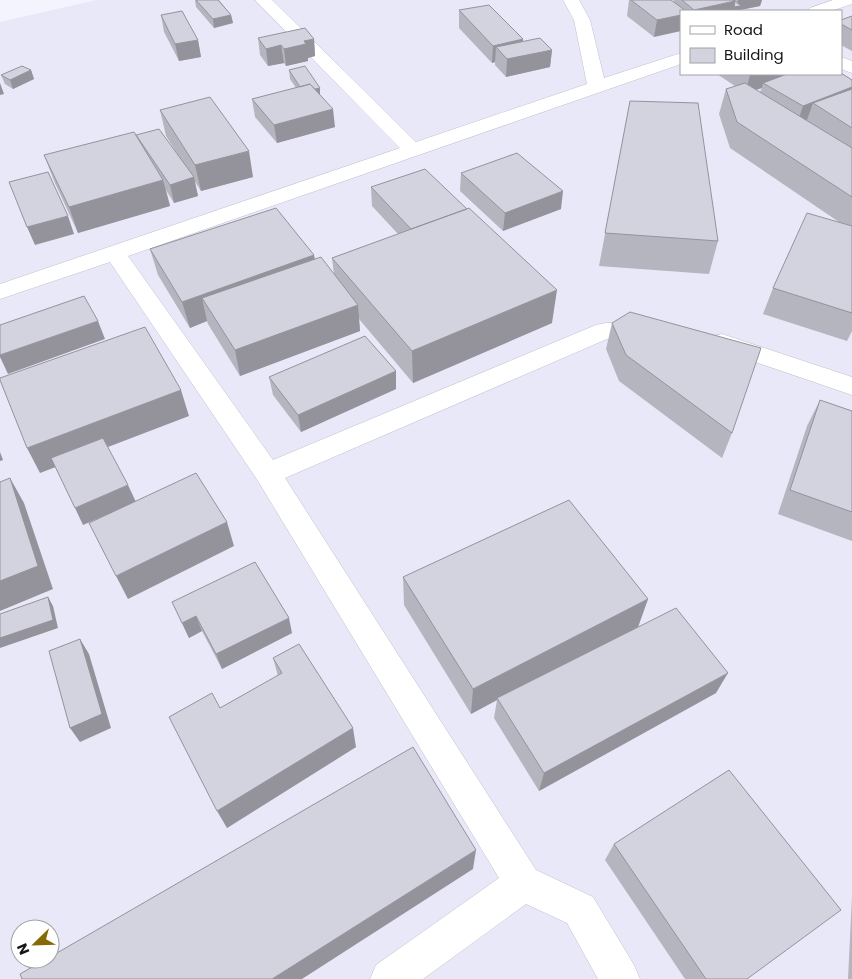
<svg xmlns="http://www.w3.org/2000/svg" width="852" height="979" font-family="Poppins,sans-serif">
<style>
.built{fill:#e9e8f8;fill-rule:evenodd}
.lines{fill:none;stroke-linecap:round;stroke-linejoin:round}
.minor-casing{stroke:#c1c0cd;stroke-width:1}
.minor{fill:#fff;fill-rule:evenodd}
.wall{fill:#b5b5c0;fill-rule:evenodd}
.shaded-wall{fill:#94939c}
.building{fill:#d3d2df;stroke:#94939c}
</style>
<rect width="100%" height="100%" fill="#f4f4fe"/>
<!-- built -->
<path class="built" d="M96,0H852V979H0V22ZM681,11H841V74H681ZM20,929H50V959H20Z"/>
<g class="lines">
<defs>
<path id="minor" d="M255,0H272L416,142L587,84L574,20L563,0H579L590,20L604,78L681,53V64L128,256L273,460L596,325C613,320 639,323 656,328L660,334L656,340L648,342L607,339L285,478L536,870L593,897L634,965L640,979H598L567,923L526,904L423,979H370L376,965L499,878L258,481L110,262L0,299V284L400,148Z
M833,0H852V4L831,11H808L810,8Z
M841,57L852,61V73L841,69Z
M722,334L852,377V395L714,348L710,342L714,336Z"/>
</defs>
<!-- minor casing -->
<use href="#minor" class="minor-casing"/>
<!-- minor -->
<use href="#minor" class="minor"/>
</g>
<!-- wall -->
<path class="wall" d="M195,0H221H219L231,15L233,23L214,28L196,7Z
M629,0H671L673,2L674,0H762L760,6L740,10V11H681L654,37L627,16Z
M459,10L523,39V42L552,50L550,67L506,77L495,65V62L492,63L459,28Z
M161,15L198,40L201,57L179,61L164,32Z
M852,16V51L841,45V20Z
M258,38L314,39L315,56L308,58V61L286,66L284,63L268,66L260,55Z
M31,70L34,79L13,89L5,84L1,75Z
M289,70L320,88V95L335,127L277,143L255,117L252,99L296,88L290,79Z
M717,74H841L852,80V331L847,341L763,314L773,288L839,222L730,148L719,114L726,89L735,86ZM762,88L760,92L756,90Z
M630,101L718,241L709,274L599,266Z
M160,110L253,177L201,191L194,180L198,196L174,203L166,190L170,206L78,233L54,181L44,155L136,136L183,163L166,136Z
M461,173L561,209L503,231L460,191Z
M371,187L552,323L413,383L359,319L360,331L240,376L208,324L207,321L190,328L158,275L150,249L314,255L315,259L334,274L332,258L398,234L372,206Z
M612,323L732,433L722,458L619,381L606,349Z
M269,377L396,389L301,432L273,395Z
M820,400L852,411V541L778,514L807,426Z
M403,577L648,599L638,627L608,642L716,693L539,791L494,718L497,700L471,714L404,605Z
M172,602L292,633L222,669L202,631L189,638Z
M273,658L356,747L227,828L220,708L278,676Z
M614,844L747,979H685L605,860Z
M852,897V979H848Z"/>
<!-- shaded-wall -->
<path class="shaded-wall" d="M738,0H762L760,6L740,10V11H694V10L735,1L737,7Z
M231,15L233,23L214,28L213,19Z
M681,15V31L654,37L657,20Z
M314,39L315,56L308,58V61L286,66L284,49L304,41Z
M523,39L522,56L552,50L550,67L506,77L507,59L496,47L495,62L492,63L493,46Z
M198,40L201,57L179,61L175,44Z
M281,45L284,63L268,66L266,49Z
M31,70L34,79L13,89L10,80Z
M755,74H806L763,83L762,88L745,93L750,75Z
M0,83L4,94L0,95Z
M852,87V102L813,103L807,120L797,124L803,106Z
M320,88V97L303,91Z
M333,109L335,127L277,143L274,125Z
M249,151L253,177L201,191L195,165Z
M194,177L198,196L174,203L170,185Z
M163,180L170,206L78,233L69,207Z
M563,191L561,209L503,231L505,213Z
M68,216L74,234L35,245L27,227Z
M314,255L317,281L202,298L207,321L190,328L182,302Z
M557,290L552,323L413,383L412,351Z
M358,305L360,331L240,376L235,350Z
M98,321L105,339L8,374L0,357V355Z
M396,371V389L301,432L298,415Z
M181,390L189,416L40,473L27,448Z
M0,452L3,460L0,461Z
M10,478L24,503L53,589L0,611V581Z
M128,485L136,502L83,525L75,508Z
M227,522L234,546L128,599L116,576Z
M48,597L53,606L58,628L0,648V638Z
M648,599L638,627L498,699L497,698V700L471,714L473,689Z
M196,616L202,631L189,638L182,623Z
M289,618L292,633L222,669L216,654Z
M80,639L89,654L111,728L80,742L70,728Z
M728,673L716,693L539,791L544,773Z
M353,728L356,747L227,828L217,811Z
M476,850L473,869L302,979H272Z"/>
<!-- building -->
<path class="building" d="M196,0H218L231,15L213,19Z
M631,0H671L686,11H681V15L657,20Z
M682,0H733L735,1L694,10Z
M733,0H734L741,6L734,7L735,1Z
M489,5L523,39L493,46L459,10Z
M182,11L198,40L175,44L161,15Z
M852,16V30L841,24V20Z
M305,28L314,39L304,41L306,44L284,49L281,45L266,49L258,38Z
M540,38L552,50L507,59L496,47Z
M22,66L31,70L10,80L1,75Z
M305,66L320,88L315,89L310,84L300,87L289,70Z
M841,73L852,80V87L803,106L763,83L787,74Z
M745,83L852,148V197L737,122L726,89Z
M310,84L333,109L274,125L252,99Z
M852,89V128L813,103Z
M210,97L249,151L195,165L160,110Z
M630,101L698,103L718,241L605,233Z
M159,129L194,177L170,185L136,135Z
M134,132L163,180L69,207L44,155Z
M517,153L563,191L505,213L461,173Z
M425,169L467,209L411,229L371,187Z
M48,172L68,216L27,227L9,182Z
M276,208L314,255L182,302L150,249Z
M469,208L557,290L412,351L332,258Z
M807,213L852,226V313L773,288Z
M321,257L358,305L235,350L202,298Z
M84,296L98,321L0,355V325Z
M630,312L761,348L732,433L626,355L612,323Z
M145,327L181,390L27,448L0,380V378Z
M365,336L396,371L298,415L269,377Z
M820,400L852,411V512L790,490Z
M103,438L128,485L75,508L51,458Z
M196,473L227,522L116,576L89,523Z
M10,478L38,566L0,581V482Z
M569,500L648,599L473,689L403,577Z
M255,562L289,618L216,654L196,616L182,623L172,602Z
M48,597L53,620L0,638V614Z
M676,608L728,673L544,773L497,698Z
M80,639L102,714L70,728L49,651Z
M299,644L353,728L217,811L169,717L212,693L220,708L282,673L273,658Z
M413,747L476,850L272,979H22L20,974L46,959H50V957Z
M729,770L841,910L747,979H706L614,844Z"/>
<!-- legend -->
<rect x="680" y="10" width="162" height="65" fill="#ffffff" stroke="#a2a2a4"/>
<rect x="690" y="26" width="25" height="8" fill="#ffffff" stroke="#a2a2a4"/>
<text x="724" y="35" font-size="15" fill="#17171b">Road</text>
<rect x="690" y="48" width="25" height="15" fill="#d3d2df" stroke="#a2a2a4"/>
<text x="724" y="60" font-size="15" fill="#17171b">Building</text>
<!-- north arrow -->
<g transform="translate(35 944) rotate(247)"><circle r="24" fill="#ffffff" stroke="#a2a2a4"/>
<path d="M0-4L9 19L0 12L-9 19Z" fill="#856a05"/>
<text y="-8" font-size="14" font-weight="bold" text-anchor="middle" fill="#17171b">N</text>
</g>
</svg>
